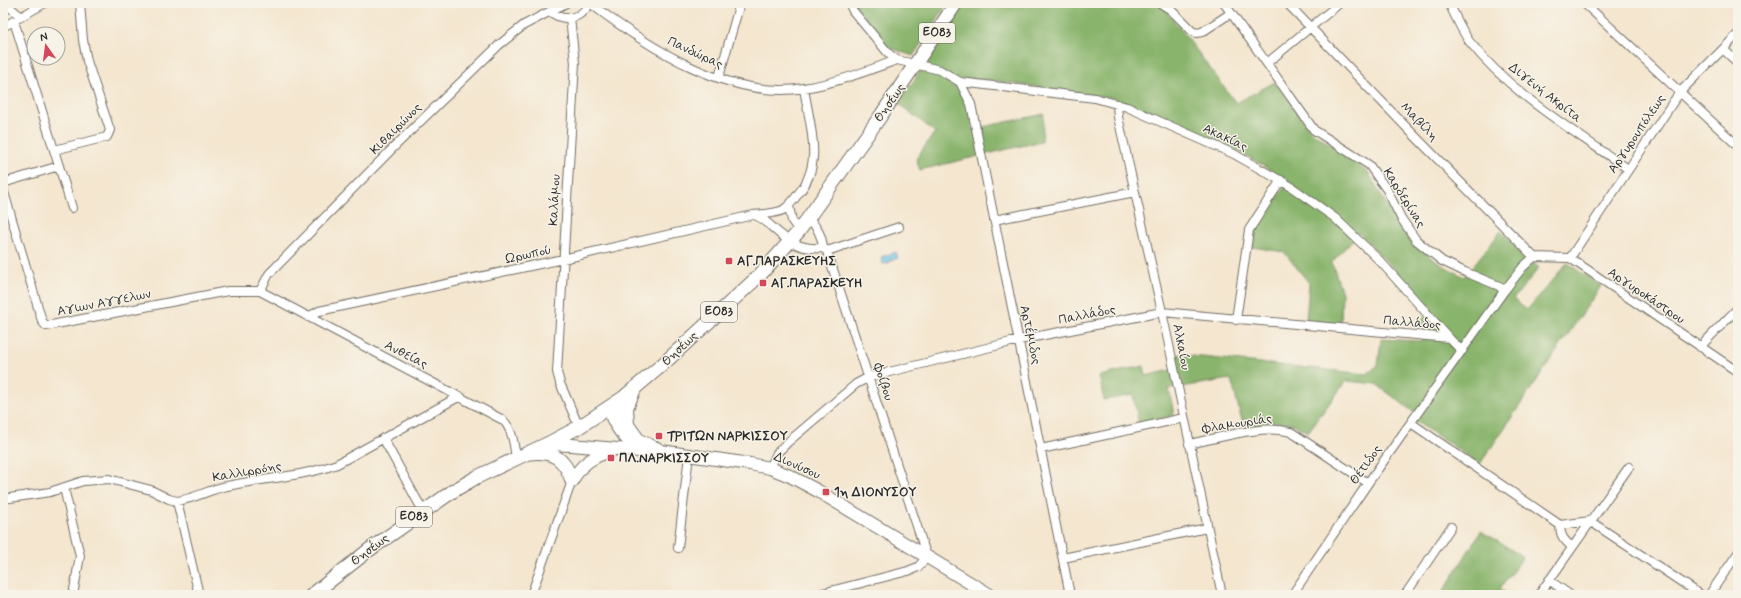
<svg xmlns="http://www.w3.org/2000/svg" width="1741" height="598" font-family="Mynerve,sans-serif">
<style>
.forest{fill:#89b46c;stroke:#5a704c}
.water{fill:#69bfe6;stroke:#4a7588}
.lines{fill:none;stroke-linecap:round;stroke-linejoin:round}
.street-casing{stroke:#716c64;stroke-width:10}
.secondary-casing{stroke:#716c64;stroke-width:14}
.primary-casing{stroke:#716c64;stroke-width:15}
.street{stroke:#fff;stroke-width:8}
.secondary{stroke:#fff;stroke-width:12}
.primary{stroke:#fff;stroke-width:13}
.poi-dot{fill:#d1495b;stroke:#f7f3e8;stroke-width:1.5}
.labels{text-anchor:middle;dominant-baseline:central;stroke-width:3;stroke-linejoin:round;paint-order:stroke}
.shield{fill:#f7f3e8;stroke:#686764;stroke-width:1}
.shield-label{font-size:12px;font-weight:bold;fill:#2b2b2b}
.street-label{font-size:13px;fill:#2b2b2b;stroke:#f7f3e8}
.poi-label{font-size:13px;font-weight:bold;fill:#2b2b2b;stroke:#f7f3e8;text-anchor:start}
</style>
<rect width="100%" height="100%" fill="#f7f3e8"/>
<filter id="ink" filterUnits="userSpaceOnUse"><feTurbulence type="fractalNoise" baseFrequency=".025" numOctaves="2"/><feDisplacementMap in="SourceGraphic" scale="8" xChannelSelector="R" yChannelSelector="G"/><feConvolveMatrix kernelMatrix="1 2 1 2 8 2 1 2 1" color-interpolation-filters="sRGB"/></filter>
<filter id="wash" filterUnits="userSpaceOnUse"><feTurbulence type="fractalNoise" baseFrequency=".012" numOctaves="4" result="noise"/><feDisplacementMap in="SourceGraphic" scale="16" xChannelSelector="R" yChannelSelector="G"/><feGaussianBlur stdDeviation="0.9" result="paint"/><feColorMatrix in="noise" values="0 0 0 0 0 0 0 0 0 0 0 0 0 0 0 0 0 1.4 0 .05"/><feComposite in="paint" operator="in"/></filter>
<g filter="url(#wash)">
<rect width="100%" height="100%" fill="#f4e6cf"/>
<!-- forest -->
<path class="forest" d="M854,3H947V4L913,56L888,47Z
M964,3H1161L1236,103L1275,82L1311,131L1352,159L1369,174L1392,214L1412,240L1437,262L1464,277L1501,231L1539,268L1513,299L1527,310L1567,263L1601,286L1480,464L1415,421L1419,416L1376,384L1346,381L1308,432L1291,423L1270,422L1244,428L1231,379L1169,389L1174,415L1139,424L1133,395L1104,400L1099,376L1144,366L1146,376L1175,369L1173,354L1367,374L1378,365L1381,339L1422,341L1423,317L1432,309L1359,233L1332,262L1342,293L1341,325L1306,321L1309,283L1284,252L1252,247L1254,219L1283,190L1288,180L1236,150L1113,98L982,79H957L954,84C967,99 969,110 973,129L1044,114L1042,141L920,170L916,159L935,132L898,103L943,39Z
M1481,531L1523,557L1500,589L1509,595H1441Z"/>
<!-- water -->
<path class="water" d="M896,252L898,258L889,261V263L883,264L881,257Z"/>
</g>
<g filter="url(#ink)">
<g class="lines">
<defs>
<path id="street" d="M5,3L21,17
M590,3C646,46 730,101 804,88C836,83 867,71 897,60
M849,3L853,11L889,54L897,60L940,70L960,82L1095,98L1127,107L1234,154L1290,186L1335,218L1380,261L1449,338L1462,351
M1160,3L1171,10L1192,31L1196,33L1202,32L1231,13
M1224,3L1314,130L1369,165L1387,190L1401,218L1416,240L1442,261L1465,272L1499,286L1504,291L1368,483L1292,595
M1287,3L1408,129L1534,257
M1449,3C1455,16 1461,29 1469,41C1511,94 1573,130 1628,169
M1584,3L1738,146
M551,12C564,23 583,18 589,3
M570,18L575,63L557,372L560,383L579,427
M14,21L72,208
M3,27L45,3
M1723,49L1738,63
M1267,63L1340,3
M719,77L740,3
M960,82L971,104L1070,595
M1117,104L1118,117L1162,312L1222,595
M54,150L107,137L110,130L87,61L83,40L80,3
M3,183L59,166
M3,189L42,321L46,326L228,291H260L503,420C513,430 514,445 516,459
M789,206L792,221L799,231
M754,215C762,217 766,222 772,227C788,242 801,250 823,248
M809,218C817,228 822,235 823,248L827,251L927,557L918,567L908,571L815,595
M994,220L1135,192
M827,251L899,227
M1534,257L1570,258L1738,372
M1570,258L1671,105L1680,92L1738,34
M260,291L269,274L391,150L499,45L524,25L566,3
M1504,291L1523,267L1534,257
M308,317L319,311L563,259L753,215C762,214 775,214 783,210C789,206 794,200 798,194C825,163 809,124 804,88
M1236,320L1249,230L1281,180
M1700,347L1738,308
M1411,423L1560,525L1590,521L1701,595
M383,438L423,511
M1189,444C1221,438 1260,424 1291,432L1368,483
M1041,449L1184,418
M770,468L777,453L788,442L856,384L869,377L1019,340L1162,312L1449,338
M64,488L80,556L73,595
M3,499L50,492L83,481L109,479L151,490L169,499L177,501C195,499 210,489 227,486C264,478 302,477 337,464L460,396
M177,501L199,595
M1560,525C1560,536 1564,540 1572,547
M678,548L689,455
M1063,558L1207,528
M1549,580L1570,595
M531,595L572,481
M1405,595L1451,527
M1539,595L1629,467
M1709,595L1738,553"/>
<path id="secondary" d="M628,425L627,408L635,389
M547,444L572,445L639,451H661L750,464L770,468L790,476L818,491L990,595
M639,451C628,442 610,423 610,408L618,411L639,440L658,449
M572,481C581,464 593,456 611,451"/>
<path id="primary" d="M530,453C553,450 565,459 572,481
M312,595L369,550L453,491L477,477L547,444L579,427L623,398L662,365L760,275L799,231L882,114L956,3"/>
</defs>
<!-- street casing -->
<use href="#street" class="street-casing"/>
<!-- secondary casing -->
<use href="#secondary" class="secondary-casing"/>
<!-- primary casing -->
<use href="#primary" class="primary-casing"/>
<!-- street -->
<use href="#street" class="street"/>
<!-- secondary -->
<use href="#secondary" class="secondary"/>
<!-- primary -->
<use href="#primary" class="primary"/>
</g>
</g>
<!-- markers -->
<g class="poi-dot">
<rect x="725" y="257" width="8" height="8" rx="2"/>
<rect x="759" y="279" width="8" height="8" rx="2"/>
<rect x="655" y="432" width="8" height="8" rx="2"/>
<rect x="607" y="454" width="8" height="8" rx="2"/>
<rect x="822" y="488" width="8" height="8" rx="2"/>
</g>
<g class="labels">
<!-- shield labels -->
<g class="shield">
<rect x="919" y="23" width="36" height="20" rx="3"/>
<rect x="701" y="302" width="36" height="20" rx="3"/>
<rect x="396" y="507" width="36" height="20" rx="3"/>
</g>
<g class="shield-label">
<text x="937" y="33">ΕΟ83</text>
<text x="719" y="312">ΕΟ83</text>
<text x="414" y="517">ΕΟ83</text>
</g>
<!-- street labels -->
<g class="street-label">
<text transform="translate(695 53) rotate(25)">Πανδώρας</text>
<text transform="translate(1545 93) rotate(38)">Διγενή Ακρίτα</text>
<text transform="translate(890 103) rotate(-55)">Θησέως</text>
<text transform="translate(1419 122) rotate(46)">Μαβίλη</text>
<text transform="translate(396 129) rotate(-45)">Κιθαιρώνος</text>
<text transform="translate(1637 134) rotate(-56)">Αργυρουπόλεως</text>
<text transform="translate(1225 138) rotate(25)">Ακακίας</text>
<text transform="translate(1404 198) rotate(58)">Καρδερίνας</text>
<text transform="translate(555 200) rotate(-87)">Καλάμου</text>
<text transform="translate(528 255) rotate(-12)">Ωρωπού</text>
<text transform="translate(1646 296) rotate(34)">Αργυροκάστρου</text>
<text transform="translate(104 303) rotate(-11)">Αγιων Αγγελων</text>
<text transform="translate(1087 315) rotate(-11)">Παλλάδος</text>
<text transform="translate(1412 323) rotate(5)">Παλλάδος</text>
<text transform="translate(1030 335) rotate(78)">Αρτέμιδος</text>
<text transform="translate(1181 347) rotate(79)">Αλκαίου</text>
<text transform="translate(680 349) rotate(-43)">Θησέως</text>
<text transform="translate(406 355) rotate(27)">Ανθείας</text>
<text transform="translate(883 382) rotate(72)">Φοίβου</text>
<text transform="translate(1237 424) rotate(-9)">Φλαμουριάς</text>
<text transform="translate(1366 465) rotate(-55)">Θέτιδος</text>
<text transform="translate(797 466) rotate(24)">Διονύσου</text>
<text transform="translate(247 472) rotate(-10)">Καλλιρρόης</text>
<text transform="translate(370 550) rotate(-37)">Θησέως</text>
</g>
<!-- poi labels -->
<g class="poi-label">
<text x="737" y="261">ΑΓ.ΠΑΡΑΣΚΕΥΗΣ</text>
<text x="771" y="283">ΑΓ.ΠΑΡΑΣΚΕΥΗ</text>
<text x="667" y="436">ΤΡΙΤΩΝ ΝΑΡΚΙΣΣΟΥ</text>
<text x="619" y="458">ΠΛ.ΝΑΡΚΙΣΣΟΥ</text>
<text x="834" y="492">1η ΔΙΟΝΥΣΟΥ</text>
</g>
</g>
<!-- margin -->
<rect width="1741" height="598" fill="none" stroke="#f7f3e8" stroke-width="16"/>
<!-- north arrow -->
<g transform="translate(46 46) rotate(346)"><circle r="19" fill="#f7f3e8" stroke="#a5a39c"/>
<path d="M0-3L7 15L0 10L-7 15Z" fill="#d1495b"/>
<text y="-6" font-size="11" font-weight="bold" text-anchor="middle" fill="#2b2b2b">N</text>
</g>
</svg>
